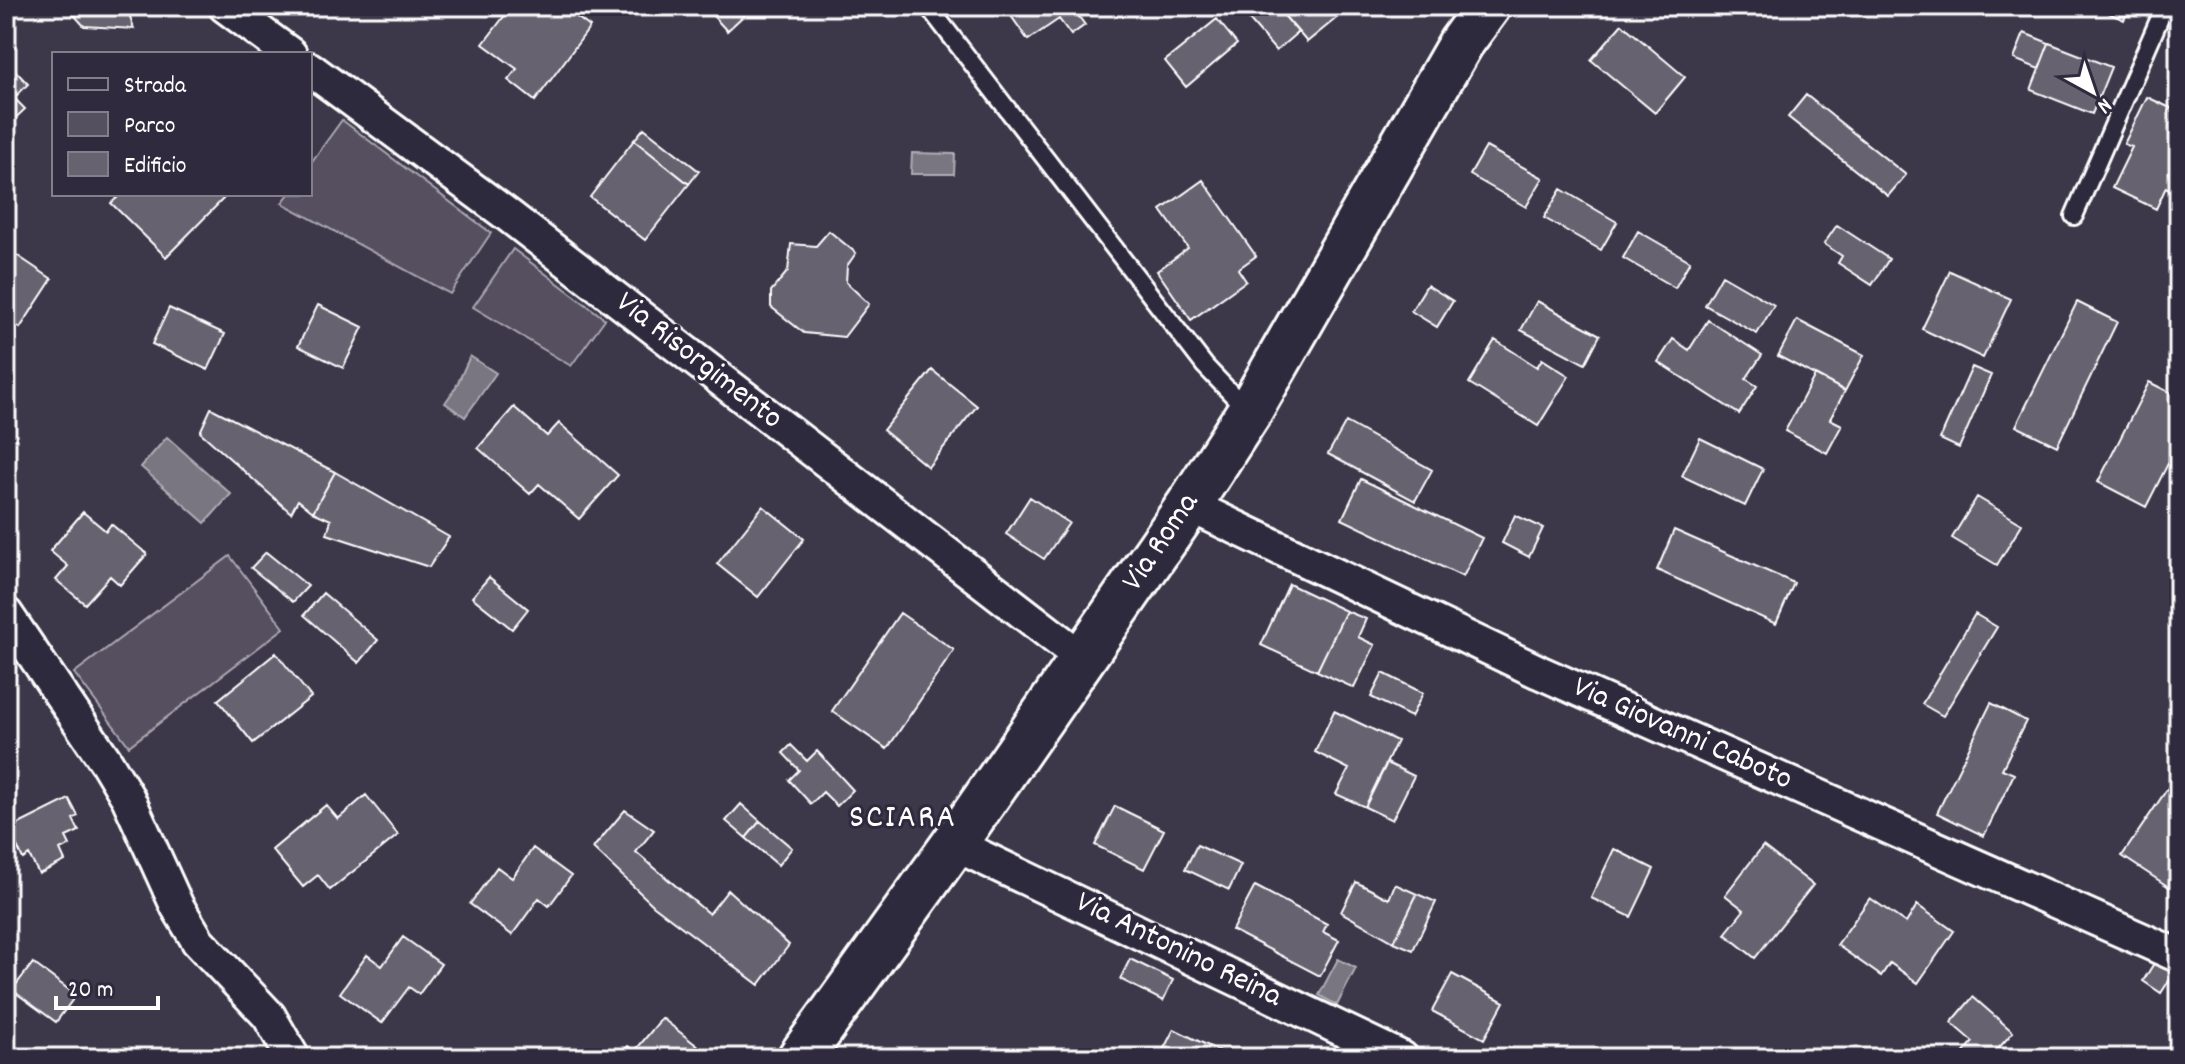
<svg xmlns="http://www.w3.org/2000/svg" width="2185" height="1064" font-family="Dekko,sans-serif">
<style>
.green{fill:#555060;stroke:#aaa8b0;stroke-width:2}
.water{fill:#797682;stroke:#afadb4;stroke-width:2}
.building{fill:#666270;stroke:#fff;stroke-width:2}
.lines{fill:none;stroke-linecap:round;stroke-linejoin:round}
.lane-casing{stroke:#fff;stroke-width:22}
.street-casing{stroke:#fff;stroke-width:38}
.secondary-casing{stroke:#fff;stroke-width:50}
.lane{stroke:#2f2a3d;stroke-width:16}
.street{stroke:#2f2a3d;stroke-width:32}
.secondary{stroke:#2f2a3d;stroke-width:44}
.labels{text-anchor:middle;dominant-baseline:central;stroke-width:6;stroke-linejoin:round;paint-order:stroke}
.street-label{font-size:32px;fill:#fff;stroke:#2f2a3d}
.neighbourhood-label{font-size:34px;letter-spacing:2px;fill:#fff;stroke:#2f2a3d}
</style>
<rect width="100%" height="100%" fill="#3c3749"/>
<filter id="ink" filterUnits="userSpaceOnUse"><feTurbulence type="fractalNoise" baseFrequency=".0125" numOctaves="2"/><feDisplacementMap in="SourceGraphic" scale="16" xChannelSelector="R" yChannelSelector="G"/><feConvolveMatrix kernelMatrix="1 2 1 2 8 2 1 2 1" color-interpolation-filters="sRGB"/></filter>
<g filter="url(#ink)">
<!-- green -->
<path class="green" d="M342,120L491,233L450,294L282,203L289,194H310V164Z
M513,249L605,319L571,366L473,307Z
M230,556L284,628L129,746L74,673Z"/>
<!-- water -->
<path class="water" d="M912,153L955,154L954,174H911Z
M470,356L496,373L465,417L445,403L456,387Z
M167,437L231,494L205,523L141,467Z
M1338,959L1356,968L1337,1005L1319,995Z"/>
<!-- building -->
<path class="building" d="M66,6H92L97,12L127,7L134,29L84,26Z
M512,6H562L590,27L535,101L508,80L517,69L483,44Z
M704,6H754L727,31Z
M1004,6H1071L1085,25L1071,35L1059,19L1028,40Z
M1237,6H1276L1298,32L1276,51Z
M1276,6H1338L1344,12L1307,42Z
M2093,6H2130L2124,20Z
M1217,19L1237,44L1186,87L1165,61Z
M1622,24L1685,77L1655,113L1591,60Z
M2024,33L2049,43L2039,69L2014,59Z
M2049,43L2111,67L2092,114L2031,90Z
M6,61L28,84L14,98L25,109L7,126Z
M1806,95L1906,175L1888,196L1788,117Z
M2147,97L2179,112V177L2172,191L2166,187L2156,209L2112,188L2132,147L2124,144Z
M644,128L699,171L689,184L634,140Z
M634,140L689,184L645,240L590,197Z
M1486,147L1543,178L1526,207L1470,175Z
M1203,180L1256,256L1238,269L1246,281L1191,320L1157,271L1188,248L1161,210Z
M1561,189L1617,222L1601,250L1544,218Z
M113,194H228L166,257L111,203L117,198Z
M1837,225L1889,259L1872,285L1838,263L1842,256L1824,244Z
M829,231L856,253L847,266L846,282L869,304L844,337L804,333L771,307V291L788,271L791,244L816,246Z
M1638,231L1690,261L1675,288L1623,258Z
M6,248L52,279L20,328L6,318Z
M1950,271L2011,299L1983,358L1922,329Z
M1722,275L1774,305L1757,334L1705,305Z
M1427,285L1453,301L1437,327L1411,311Z
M1537,301L1600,335L1585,364L1521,330Z
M2077,302L2117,322L2057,446L2016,426Z
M318,305L363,327L343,368L298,346Z
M169,308L225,334L208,370L152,344Z
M1708,320L1762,355L1746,379L1757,386L1739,414L1658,362L1673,339L1689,350Z
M1797,320L1864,355L1845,391L1778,356Z
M1495,340L1537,367L1542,359L1569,376L1538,426L1469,383Z
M1972,367L1991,375L1959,448L1940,439Z
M932,370L977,406L928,467L883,430Z
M1815,375L1845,391L1830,419L1842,425L1827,453L1785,431Z
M2149,382L2179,397V410L2174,420L2179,423V442L2146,507L2098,482Z
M514,407L547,436L559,423L618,475L579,519L539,484L530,494L478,448Z
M211,408L335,472L313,512L298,500L291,513L200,432Z
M1346,422L1432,470L1415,501L1328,454Z
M1700,438L1763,469L1745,506L1682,476Z
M335,472L449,537L429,567L327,534L331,520L313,512Z
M1361,479L1482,538L1463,577L1342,519Z
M1030,497L1069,523L1044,559L1006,534Z
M1977,497L2022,524L1997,565L1952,538Z
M763,506L804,539L758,597L717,564Z
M83,512L106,531L111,524L147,554L120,585L110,576L85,604L56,580L68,566L50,551Z
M1515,515L1543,528L1529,557L1502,543Z
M1674,530L1794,583L1776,624L1657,570Z
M266,552L308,586L293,602L251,568Z
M489,577L528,609L512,629L472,597Z
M1289,584L1346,611L1317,671L1261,645Z
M323,593L378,640L359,663L304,615Z
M1346,611L1366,619L1358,637L1375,645L1354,688L1317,671Z
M900,613L954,650L887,749L832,711Z
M1975,614L1997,627L1943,716L1922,704Z
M276,653L311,697L253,743L218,700Z
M1383,673L1423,693L1411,717L1371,697Z
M1991,703L2026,721L2002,769L2014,774L1984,836L1937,813Z
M1334,711L1397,741L1365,807L1336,794L1349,769L1315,752Z
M791,745L807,761L817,751L853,790L837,806L823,792L811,804L789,780L799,770L783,753Z
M1387,763L1414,776L1392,820L1365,807Z
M2176,776L2179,778L2178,893L2122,856Z
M366,795L398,835L330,890L318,875L303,887L272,850L326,805L338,819Z
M69,799L78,816L73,819L79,831L66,837L70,845L60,850L65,861L39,874L29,855L23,859L9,829Z
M741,804L760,821L746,838L726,821Z
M1115,806L1164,830L1144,869L1095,845Z
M625,810L654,830L636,852L709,914L728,890L789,945L759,985L654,906L593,848Z
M760,821L792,848L778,865L746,838Z
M1197,845L1241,865L1229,890L1185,869Z
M1763,846L1813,885L1755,958L1725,934L1744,910L1725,895Z
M533,848L571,876L549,906L539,898L512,935L470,904L497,867L512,878Z
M1614,849L1654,869L1631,917L1591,898Z
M1356,882L1389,899L1395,884L1417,894L1394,942L1341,912Z
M1255,886L1327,924L1323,932L1339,940L1320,976L1232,930Z
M1417,894L1436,902L1413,950L1394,942Z
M1870,898L1906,923L1917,905L1954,931L1918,983L1890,963L1881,976L1837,945Z
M403,937L441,964L419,994L409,987L382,1023L340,993L367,955L382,966Z
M1130,959L1173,980L1163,1001L1120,979Z
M2156,960L2176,970L2161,993L2143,981Z
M33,963L76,995L56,1022L12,990Z
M1452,974L1504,1002L1484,1039L1432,1011Z
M1973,997L2013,1032L1990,1058L1961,1056L1973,1042L1951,1023Z
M662,1018L705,1052L711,1058H618L628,1046L635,1051Z
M1174,1029L1229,1056L1228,1058H1159Z"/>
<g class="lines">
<defs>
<path id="lane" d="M928,6L1205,366L1248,411
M2074,216L2165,6"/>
<path id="street" d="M225,6L290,54
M310,69L509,216L1083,659
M1189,505L1539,672L2179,956
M6,614L107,763L128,798L177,906L198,941L269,1016L293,1058
M954,844L1402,1058"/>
<path id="secondary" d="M800,1058L954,844L1189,505L1249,412L1461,43L1488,6"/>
</defs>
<!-- lane casing -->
<use href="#lane" class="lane-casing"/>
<!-- street casing -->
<use href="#street" class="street-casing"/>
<!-- secondary casing -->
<use href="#secondary" class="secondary-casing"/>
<!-- lane -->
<use href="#lane" class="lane"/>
<!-- street -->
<use href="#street" class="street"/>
<!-- secondary -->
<use href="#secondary" class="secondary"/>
</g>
</g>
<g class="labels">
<!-- street labels -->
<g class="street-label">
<text transform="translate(698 362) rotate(38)">Via Risorgimento</text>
<text transform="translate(1162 543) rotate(-56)">Via Roma</text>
<text transform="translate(1682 735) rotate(24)">Via Giovanni Caboto</text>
<text transform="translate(1178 951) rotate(26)">Via Antonino Reina</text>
</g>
<!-- neighbourhood labels -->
<g class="neighbourhood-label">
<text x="903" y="819">SCIARA</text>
</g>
</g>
<!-- margin -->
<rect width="2185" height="1064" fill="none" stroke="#2f2a3d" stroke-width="32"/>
<rect x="16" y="16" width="2153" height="1032" fill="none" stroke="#fff" stroke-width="3" filter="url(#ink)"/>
<!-- legend -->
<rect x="52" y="52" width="260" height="144" fill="#2f2a3d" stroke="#827f8b" stroke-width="2"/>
<rect x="68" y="78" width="40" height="12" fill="#2f2a3d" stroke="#827f8b" stroke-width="2"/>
<text x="124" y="92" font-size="24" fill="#ffffff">Strada</text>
<rect x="68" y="112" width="40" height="24" fill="#555060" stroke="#827f8b" stroke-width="2"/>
<text x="124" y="132" font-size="24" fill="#ffffff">Parco</text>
<rect x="68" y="152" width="40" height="24" fill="#666270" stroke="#827f8b" stroke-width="2"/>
<text x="124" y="172" font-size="24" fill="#ffffff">Edificio</text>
<!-- north arrow -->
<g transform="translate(2093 92) rotate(140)" stroke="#2f2a3d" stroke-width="6" paint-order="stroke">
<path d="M0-6L14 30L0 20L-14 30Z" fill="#ffffff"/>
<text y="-12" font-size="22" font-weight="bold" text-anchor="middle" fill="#ffffff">N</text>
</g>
<!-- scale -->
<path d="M56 996v12h102v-12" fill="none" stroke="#ffffff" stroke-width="4"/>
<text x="68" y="996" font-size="24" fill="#ffffff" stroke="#2f2a3d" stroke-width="6" paint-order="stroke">20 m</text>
</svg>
